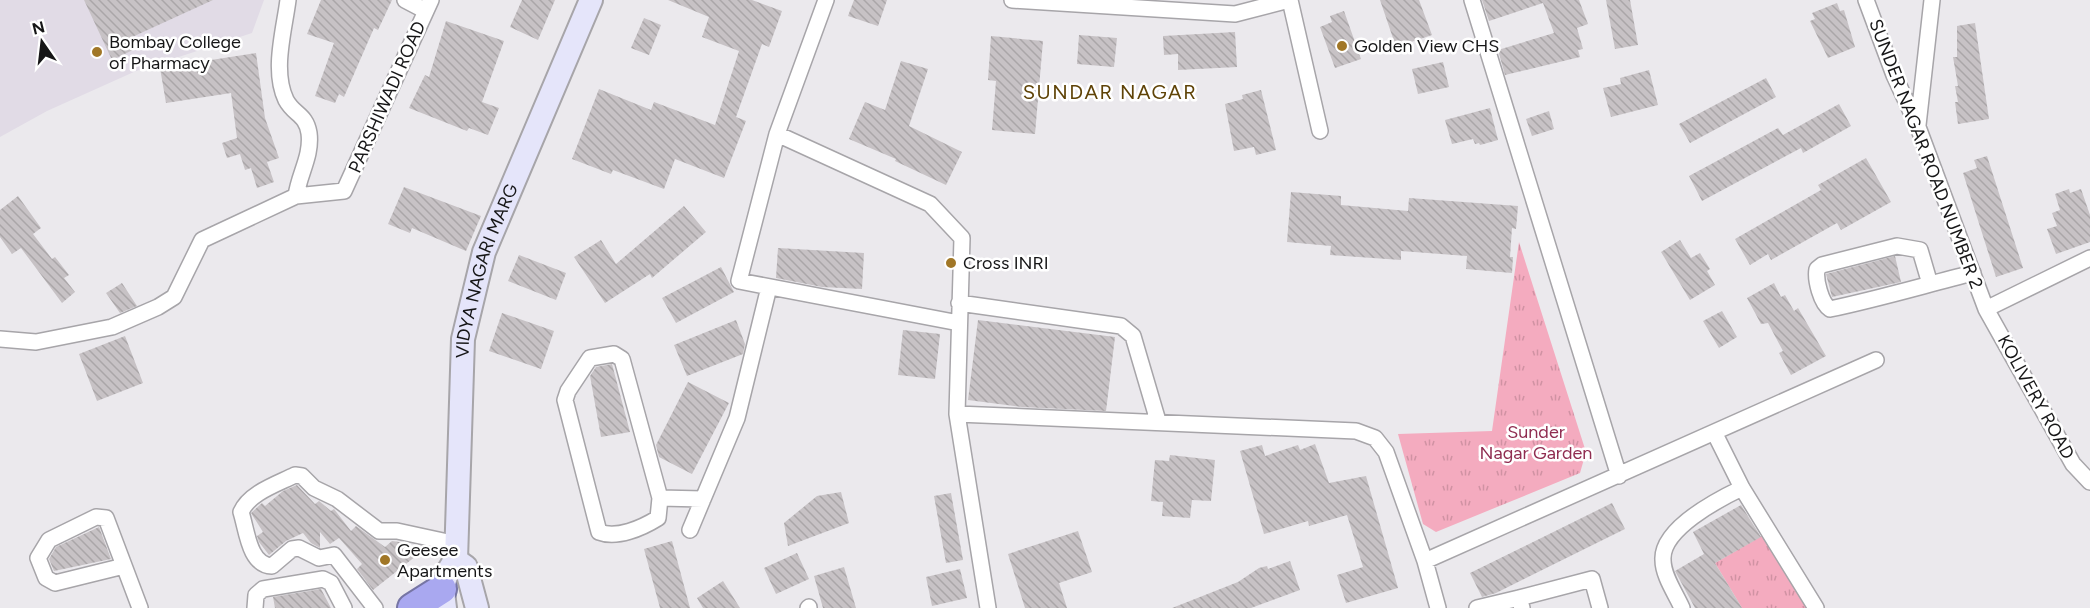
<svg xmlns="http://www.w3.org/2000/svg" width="2090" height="608" font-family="Figtree,sans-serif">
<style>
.built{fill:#e1dbe6}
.park{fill:url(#park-tufts)}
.building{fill:url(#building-back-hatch)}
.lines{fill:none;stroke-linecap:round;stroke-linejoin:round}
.street-casing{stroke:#a7a5a9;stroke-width:18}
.secondary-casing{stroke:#a7a5a9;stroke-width:26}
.highway-casing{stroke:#7675a4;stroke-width:32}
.street{stroke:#fff;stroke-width:15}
.secondary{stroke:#e5e5fa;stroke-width:22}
.highway{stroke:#a9a8f0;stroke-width:28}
.poi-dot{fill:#a17727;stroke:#fff;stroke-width:2}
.labels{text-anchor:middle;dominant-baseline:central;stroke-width:5;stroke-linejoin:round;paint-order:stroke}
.poi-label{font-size:18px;fill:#161617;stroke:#fff;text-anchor:start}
.street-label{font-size:18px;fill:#161617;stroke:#fff}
.park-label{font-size:18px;fill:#902d51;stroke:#fff}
.neighbourhood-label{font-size:20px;letter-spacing:1.5px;fill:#5f4307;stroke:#fff}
</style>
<defs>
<pattern id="park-tufts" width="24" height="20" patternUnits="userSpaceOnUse" patternTransform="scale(1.5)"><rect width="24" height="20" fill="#f4abbf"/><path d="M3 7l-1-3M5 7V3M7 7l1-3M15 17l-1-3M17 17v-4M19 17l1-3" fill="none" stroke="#d092a3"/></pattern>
<pattern id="building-back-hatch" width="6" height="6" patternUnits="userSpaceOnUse" patternTransform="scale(1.5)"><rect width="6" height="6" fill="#c7c2c5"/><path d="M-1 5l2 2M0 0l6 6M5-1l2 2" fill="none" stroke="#aaa6a8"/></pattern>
</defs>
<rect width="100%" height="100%" fill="#ebe9ed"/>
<!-- built -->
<path class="built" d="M0,0H264L252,33L136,71L47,111L0,137Z"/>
<!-- park -->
<path class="park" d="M1519,242L1586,452L1580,473L1436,532L1423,524L1398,434L1492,431Z
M1765,534L1807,608H1742L1715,563Z"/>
<!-- building -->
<path class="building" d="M84,0H213L130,38L135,49L112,60Z
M321,0H392L378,30L374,28L344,97L339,94L335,103L315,96L334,43L307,34Z
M522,0H555L538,40L510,27Z
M668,0H752L782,11L769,47L762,44L736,117L746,121L724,178L675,159L664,189L613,170L611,174L572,159L599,89L651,110L654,102L715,125L739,51L702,37L709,17Z
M854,0H887L878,26L848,16Z
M1380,0H1419L1432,35L1396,47Z
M1482,0H1579L1588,24L1577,28L1583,49L1578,50L1580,57L1505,75L1498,50L1554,33L1543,3L1489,21Z
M1606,0H1630L1638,45L1615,49Z
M1837,3L1840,11L1844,10L1855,47L1828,58L1810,21L1815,19L1812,13Z
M1344,11L1361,59L1335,68L1320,27L1332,22L1330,16Z
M644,18L661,25L649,55L631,48Z
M446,21L504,41L482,102L499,108L488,135L469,128L467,131L409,108L425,75L429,77Z
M1975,23L1989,119L1958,124L1955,102H1958L1955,86H1958L1953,57H1957V26Z
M1235,32L1237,67L1178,70V54L1164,55L1163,36Z
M1079,35L1117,38L1114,67L1077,64Z
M991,36L1043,41L1035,134L992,130L996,81L988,80Z
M256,53L265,118L279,158L267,162L274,182L257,188L251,168L245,170L240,154L227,158L222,143L237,138L231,93L166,103L160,68Z
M901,61L928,69L909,126L962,152L946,185L895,161L896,159L849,139L865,102L885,110Z
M1443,62L1449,87L1418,94L1412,69Z
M1649,70L1658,105L1611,117L1603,88L1621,84L1620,78Z
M1766,78L1776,97L1690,143L1679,124Z
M1261,90L1276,150L1256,155L1254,147L1234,151L1225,104L1243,99L1242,95Z
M1839,104L1851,126L1803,153L1801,148L1702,201L1689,176L1778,128L1783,135Z
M1490,108L1498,140L1480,145L1479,143L1475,144L1473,139L1452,144L1445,120Z
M1549,111L1554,129L1532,136L1526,119Z
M1987,156L2023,268L1996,277L1963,173L1977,168L1974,160Z
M1866,158L1891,202L1841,230L1837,223L1771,260L1768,254L1750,265L1735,239L1821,190L1818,185Z
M404,187L481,216L466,251L412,228L410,233L388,224Z
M2069,189L2070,193L2081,189L2090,215V242L2056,254L2047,229L2057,226L2052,213L2060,210L2055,194Z
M1291,192L1341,196V205L1408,211L1409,198L1518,206L1516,229L1512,228L1510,257H1513L1512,273L1466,269L1467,256L1401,251V260L1330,255L1331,246L1287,242Z
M18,196L41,228L33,234L52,259L55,257L69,275L64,278L75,292L62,303L21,248L12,254L0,237V210Z
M684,206L706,232L652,278L650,274L605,303L574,257L601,240L616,264Z
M1680,240L1691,258L1700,253L1710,269L1707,271L1715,285L1690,300L1661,252Z
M778,248L864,253L862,289L822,287L776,278Z
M519,255L566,273L556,300L508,281Z
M1895,256L1901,282L1832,297L1826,274Z
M721,267L734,292L676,323L662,298Z
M122,283L137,306L120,313L106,293Z
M1774,283L1781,297L1785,295L1794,311L1798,308L1826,356L1791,375L1779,353L1783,351L1768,323L1761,324L1747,298Z
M1722,311L1737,337L1719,348L1703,321Z
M502,313L554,331L541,369L489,351Z
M736,320L745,344L743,354L687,376L674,345Z
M978,320L1115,337L1106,411L1022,407L968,400Z
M903,330L940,334L935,379L898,375Z
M125,336L143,383L97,401L79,354Z
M612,364L630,432L601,437L590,376L596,367Z
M688,382L729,403L692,474L659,457L656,445Z
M1315,444L1329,483L1366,476L1398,588L1346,603L1337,575L1363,567L1347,515L1309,526L1308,521L1264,534L1240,451L1262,445L1265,456L1298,445L1300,450Z
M1170,455L1215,460L1211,501L1192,500L1190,518L1162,516L1163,502L1151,501L1155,460L1169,461Z
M297,485L315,504L319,501L331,511L334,509L351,531L356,526L385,547L392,541L406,543L416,556L373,590L357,569L362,564L339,538L330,544L320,532V548L311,543L303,533L286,541L269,555L259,542L257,536L263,532L251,513L262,503L265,506L283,491Z
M841,492L849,523L788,546L784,523L817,496Z
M951,493L963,560L946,563L934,496Z
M1612,503L1625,529L1496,593L1482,597L1470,573Z
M1741,505L1761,537L1715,563L1742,608H1695L1675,571L1704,554L1693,532Z
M99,527L111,559L54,571L49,559L56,547Z
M1078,531L1092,572L1059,583L1067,608H1025L1008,554Z
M672,541L690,608H660L644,549Z
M797,553L809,579L776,594L764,568Z
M1290,561L1300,590L1251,608H1172L1238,582L1259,568L1267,566L1268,569Z
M844,567L856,608H823L814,576Z
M960,569L967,598L932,606L926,577Z
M723,581L740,608H703L697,598Z
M321,589L331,608H275L273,597Z"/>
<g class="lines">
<defs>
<path id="street" d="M288,0C284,31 272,71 286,100C294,115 306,114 309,133C312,156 299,174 296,196
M405,0L426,11
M826,0L777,134L739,281L959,323
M1012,0L1235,14L1289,0
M1290,0L1320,131
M1472,0L1619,476
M1866,0L1894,75L1918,127L1986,309L2073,464L2090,482
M1918,125L1932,0
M777,134L930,204L962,238L957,414L1356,431L1375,438L1386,452L1425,561L1438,608
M1930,284L1920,250L1897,246L1822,265L1817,269C1815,280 1821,303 1830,309C1878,299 1925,285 1973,273
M959,303L1121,326L1133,336L1158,421
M1986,309L2090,258
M0,339L36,342L112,327L158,307L174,297L202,240L296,196L344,191L431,0
M957,414L988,608
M1715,434L1742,488L1816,608
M660,498L622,359L614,354L590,358L568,391L565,400L599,532C617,539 642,528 658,518L660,498L703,499
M690,530L737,418L769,287
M1425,561L1876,360
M124,566L55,583L46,578L38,558L49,540L96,517L106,518L140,608
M255,608L256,595L263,589L323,579L331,583L344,608
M375,608L334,555L319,558L299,548L292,549L272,566C249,565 247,531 241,512C249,493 277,484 295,475L302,476L314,488L337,499L379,531H397L457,544
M808,608L809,607
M1477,608L1519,598
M1522,608L1519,598L1592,579L1600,608
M1682,608C1676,594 1663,576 1663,560C1661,529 1719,499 1742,488"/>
<g id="secondary">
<path d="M456,560L466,567L477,608"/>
<path id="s1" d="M445,608C442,589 443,574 456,560L463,339L484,252L591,0"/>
</g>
<path id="highway" d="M412,608L442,589"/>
</defs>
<!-- street casing -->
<use href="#street" class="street-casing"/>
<!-- secondary casing -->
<use href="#secondary" class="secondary-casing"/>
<!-- highway casing -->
<use href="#highway" class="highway-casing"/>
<!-- street -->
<use href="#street" class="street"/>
<!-- secondary -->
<use href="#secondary" class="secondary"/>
<!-- highway -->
<use href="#highway" class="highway"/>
</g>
<!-- markers -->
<g class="poi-dot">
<circle cx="1342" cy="46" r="6"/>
<circle cx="97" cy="52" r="6"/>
<circle cx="951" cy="263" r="6"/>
<circle cx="385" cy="560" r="6"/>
</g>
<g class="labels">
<!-- poi labels -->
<g class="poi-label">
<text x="109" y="42">Bombay College<tspan x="109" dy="21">of Pharmacy</tspan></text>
<text x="1354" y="46">Golden View CHS</text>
<text x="963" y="263">Cross INRI</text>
<text x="397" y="550">Geesee<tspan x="397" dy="21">Apartments</tspan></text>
</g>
<!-- street labels -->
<g class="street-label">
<text transform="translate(387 97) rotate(-66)">PARSHIWADI ROAD</text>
<text transform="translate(1926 154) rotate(69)">SUNDER NAGAR ROAD NUMBER 2</text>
<text stroke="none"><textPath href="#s1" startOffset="344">VIDYA NAGARI MARG</textPath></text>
<text transform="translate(2036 397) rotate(61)">KOLIVERY ROAD</text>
</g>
<!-- park labels -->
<g class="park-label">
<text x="1536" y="432">Sunder<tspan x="1536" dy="21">Nagar Garden</tspan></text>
</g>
<!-- neighbourhood labels -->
<g class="neighbourhood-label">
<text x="1110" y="92">SUNDAR NAGAR</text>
</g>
</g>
<!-- north arrow -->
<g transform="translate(42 42) rotate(346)" stroke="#ffffff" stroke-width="4.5" paint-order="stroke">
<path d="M0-4.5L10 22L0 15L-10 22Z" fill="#161617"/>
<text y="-9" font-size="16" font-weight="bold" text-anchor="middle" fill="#161617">N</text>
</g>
</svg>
